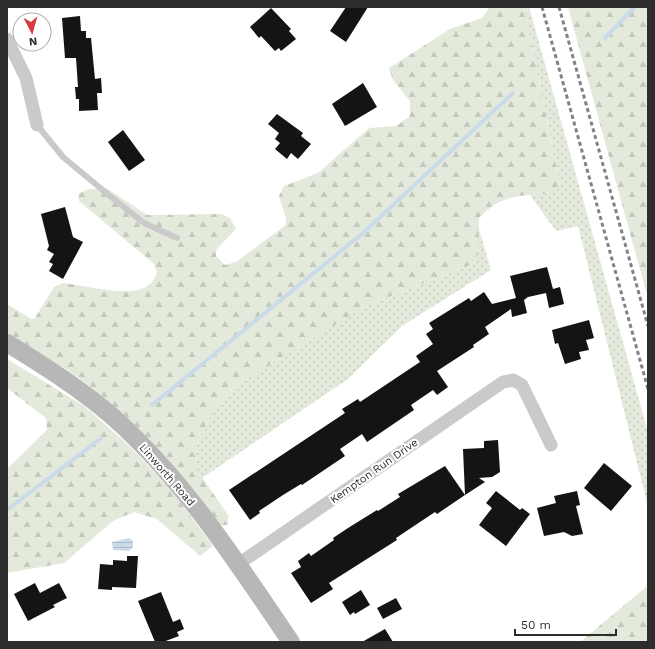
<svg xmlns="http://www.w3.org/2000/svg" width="655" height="649" font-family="'Work Sans',sans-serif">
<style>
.grass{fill:url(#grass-dots)}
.forest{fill:url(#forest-firs)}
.water{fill:url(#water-rules)}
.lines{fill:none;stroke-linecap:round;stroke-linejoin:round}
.stream{stroke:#c9dbe9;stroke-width:4}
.building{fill:#141414}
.lane{stroke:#cacaca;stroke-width:6}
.street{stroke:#cacaca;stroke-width:13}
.secondary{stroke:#b7b7b7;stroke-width:18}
.rail{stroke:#828282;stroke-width:3;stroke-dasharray:4 3;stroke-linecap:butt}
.labels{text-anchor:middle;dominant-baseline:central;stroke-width:4;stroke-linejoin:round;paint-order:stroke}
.street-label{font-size:11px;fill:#2d2d2d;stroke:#fff}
</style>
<defs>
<pattern id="grass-dots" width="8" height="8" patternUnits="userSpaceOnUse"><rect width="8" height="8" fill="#e3eadc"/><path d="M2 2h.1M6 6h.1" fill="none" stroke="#c3c9bd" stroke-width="1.8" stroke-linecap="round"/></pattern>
<pattern id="forest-firs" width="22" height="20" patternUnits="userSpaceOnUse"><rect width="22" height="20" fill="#e3eadc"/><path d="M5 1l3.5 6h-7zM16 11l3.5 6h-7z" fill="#c3c9bd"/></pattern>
<pattern id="water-rules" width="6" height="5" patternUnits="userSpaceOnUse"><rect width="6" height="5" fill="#c9dbe9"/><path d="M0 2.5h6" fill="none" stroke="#adbcc8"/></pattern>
</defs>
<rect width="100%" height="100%" fill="#fff"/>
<!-- grass -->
<path class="grass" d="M524,7H529L648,432V507L578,226L556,231L530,195L554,193L560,185Z
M478,226L491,270L402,326L348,379L202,478L195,467V449L215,408L235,386L366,306L473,264L478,252Z"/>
<!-- forest -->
<path class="forest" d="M490,7H524L560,185L554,193C521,196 503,193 479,218L478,252L473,264L366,306L235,386L215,408L195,449V467L228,515V525H219C182,481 146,433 101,395C72,371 39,352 7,333V304L31,319L35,318L54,287L63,283C84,285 125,297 144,288C152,284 155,279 157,272L154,264L79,201L78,194L89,189H108L147,215L222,214L230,218L236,229L216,250V256L225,265L236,262L286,225V219L279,196L284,186L318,173L369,128L396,126L410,116V101L393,80L389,68L450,29L482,18Z
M568,7H648V297L637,259Z
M7,359L84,406L126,443L169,487L213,546L200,556L157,519L134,512L113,521L64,563L7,573V469L47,430L46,418L7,388Z
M646,587H648V642H580Z"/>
<!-- water -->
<path class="water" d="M129,538L133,541V547L129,551L113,550L112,542Z"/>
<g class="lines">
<!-- stream -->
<path class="stream" d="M605,38L635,7
M152,405L363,233L513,93
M7,510L100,439"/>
</g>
<!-- building -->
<path class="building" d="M346,7H368L346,42L330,31Z
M271,8L291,29L289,31L296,39L281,51L279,48L275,51L261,36L259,38L250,27Z
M80,16L81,31H86V38H91L95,79L101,78L102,93H97L98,110L79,111V99H76L75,87H78L76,58H65L62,18Z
M363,83L377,107L345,126L332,104Z
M277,114L303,133L301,136L311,144L298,159L291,153L287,159L275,149L280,143L275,139L279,133L268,124Z
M123,130L145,160L129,171L108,142Z
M65,207L73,237L83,242L63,279L49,271L53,264L49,262L54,254L47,250L49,246L41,214Z
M547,267L553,289L560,287L564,304L549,308L546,293L528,297L524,300L527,313L512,317L511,309L485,327L489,334L473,345L474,347L437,371L448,387L437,395L433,390L411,405L414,410L367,442L362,434L340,449L345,456L302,485L301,484L283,495L259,511L260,513L250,520L229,490L345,413L342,409L358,399L360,402L420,362L416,356L433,344L426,334L433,329L429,323L469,298L471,301L484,292L492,304L516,298L510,276Z
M589,320L594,338L586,340L589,350L579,352L581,359L565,364L558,343L555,344L552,330Z
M498,440L500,472L492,477L479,478L485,482L465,495L463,449L484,448V441Z
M604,463L632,486L611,511L584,488Z
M445,466L465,495L437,514L435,512L396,538L397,540L329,583L333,589L311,603L291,573L301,567L298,561L309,553L311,556L334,540L333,538L348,528L377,510L378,511L400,497L398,494Z
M496,491L520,510L522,508L530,514L506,546L479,525L492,508L486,503Z
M577,491L580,505L576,506L583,534L572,536L564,532L544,536L537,508L556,503L554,496Z
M127,556H138L136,588L112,587V590L98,589L100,564L113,565V560L127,561Z
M35,583L40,593L59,583L67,598L53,605L55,607L28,621L14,594Z
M361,590L370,605L355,614L354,612L350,615L342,602Z
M161,592L173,622L180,619L184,629L177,632L179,636L163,642H155L138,601Z
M396,598L402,609L383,619L377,608Z
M385,629L393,642H362Z"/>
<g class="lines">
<!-- lane -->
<path class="lane" d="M37,125L63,157L110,196L144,223L177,238"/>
<!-- street -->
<path class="street" d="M7,39L26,78L37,125
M237,565L503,382L513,380L522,385L551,445"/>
<!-- secondary -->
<path class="secondary" d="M7,343C43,365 81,389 113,417C185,481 238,564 291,642"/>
<!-- rail -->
<path class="rail" d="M542,7L648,389
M559,7L648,326"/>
</g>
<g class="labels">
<!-- street labels -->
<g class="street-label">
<text transform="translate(374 471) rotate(-35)">Kempton Run Drive</text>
<text transform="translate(167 475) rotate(49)">Linworth Road</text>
</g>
</g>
<!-- border -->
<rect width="655" height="649" fill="none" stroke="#2d2d2d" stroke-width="16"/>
<!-- north arrow -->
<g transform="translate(32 32) rotate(174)"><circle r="19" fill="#ffffff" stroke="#ababab"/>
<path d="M0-3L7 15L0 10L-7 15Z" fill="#d83c40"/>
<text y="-6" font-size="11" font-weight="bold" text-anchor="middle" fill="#2d2d2d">N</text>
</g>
<!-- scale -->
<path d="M515 629v6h101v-6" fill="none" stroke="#2d2d2d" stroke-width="2"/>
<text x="521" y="629" font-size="12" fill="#2d2d2d" stroke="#ffffff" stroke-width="3" paint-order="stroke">50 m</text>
</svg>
